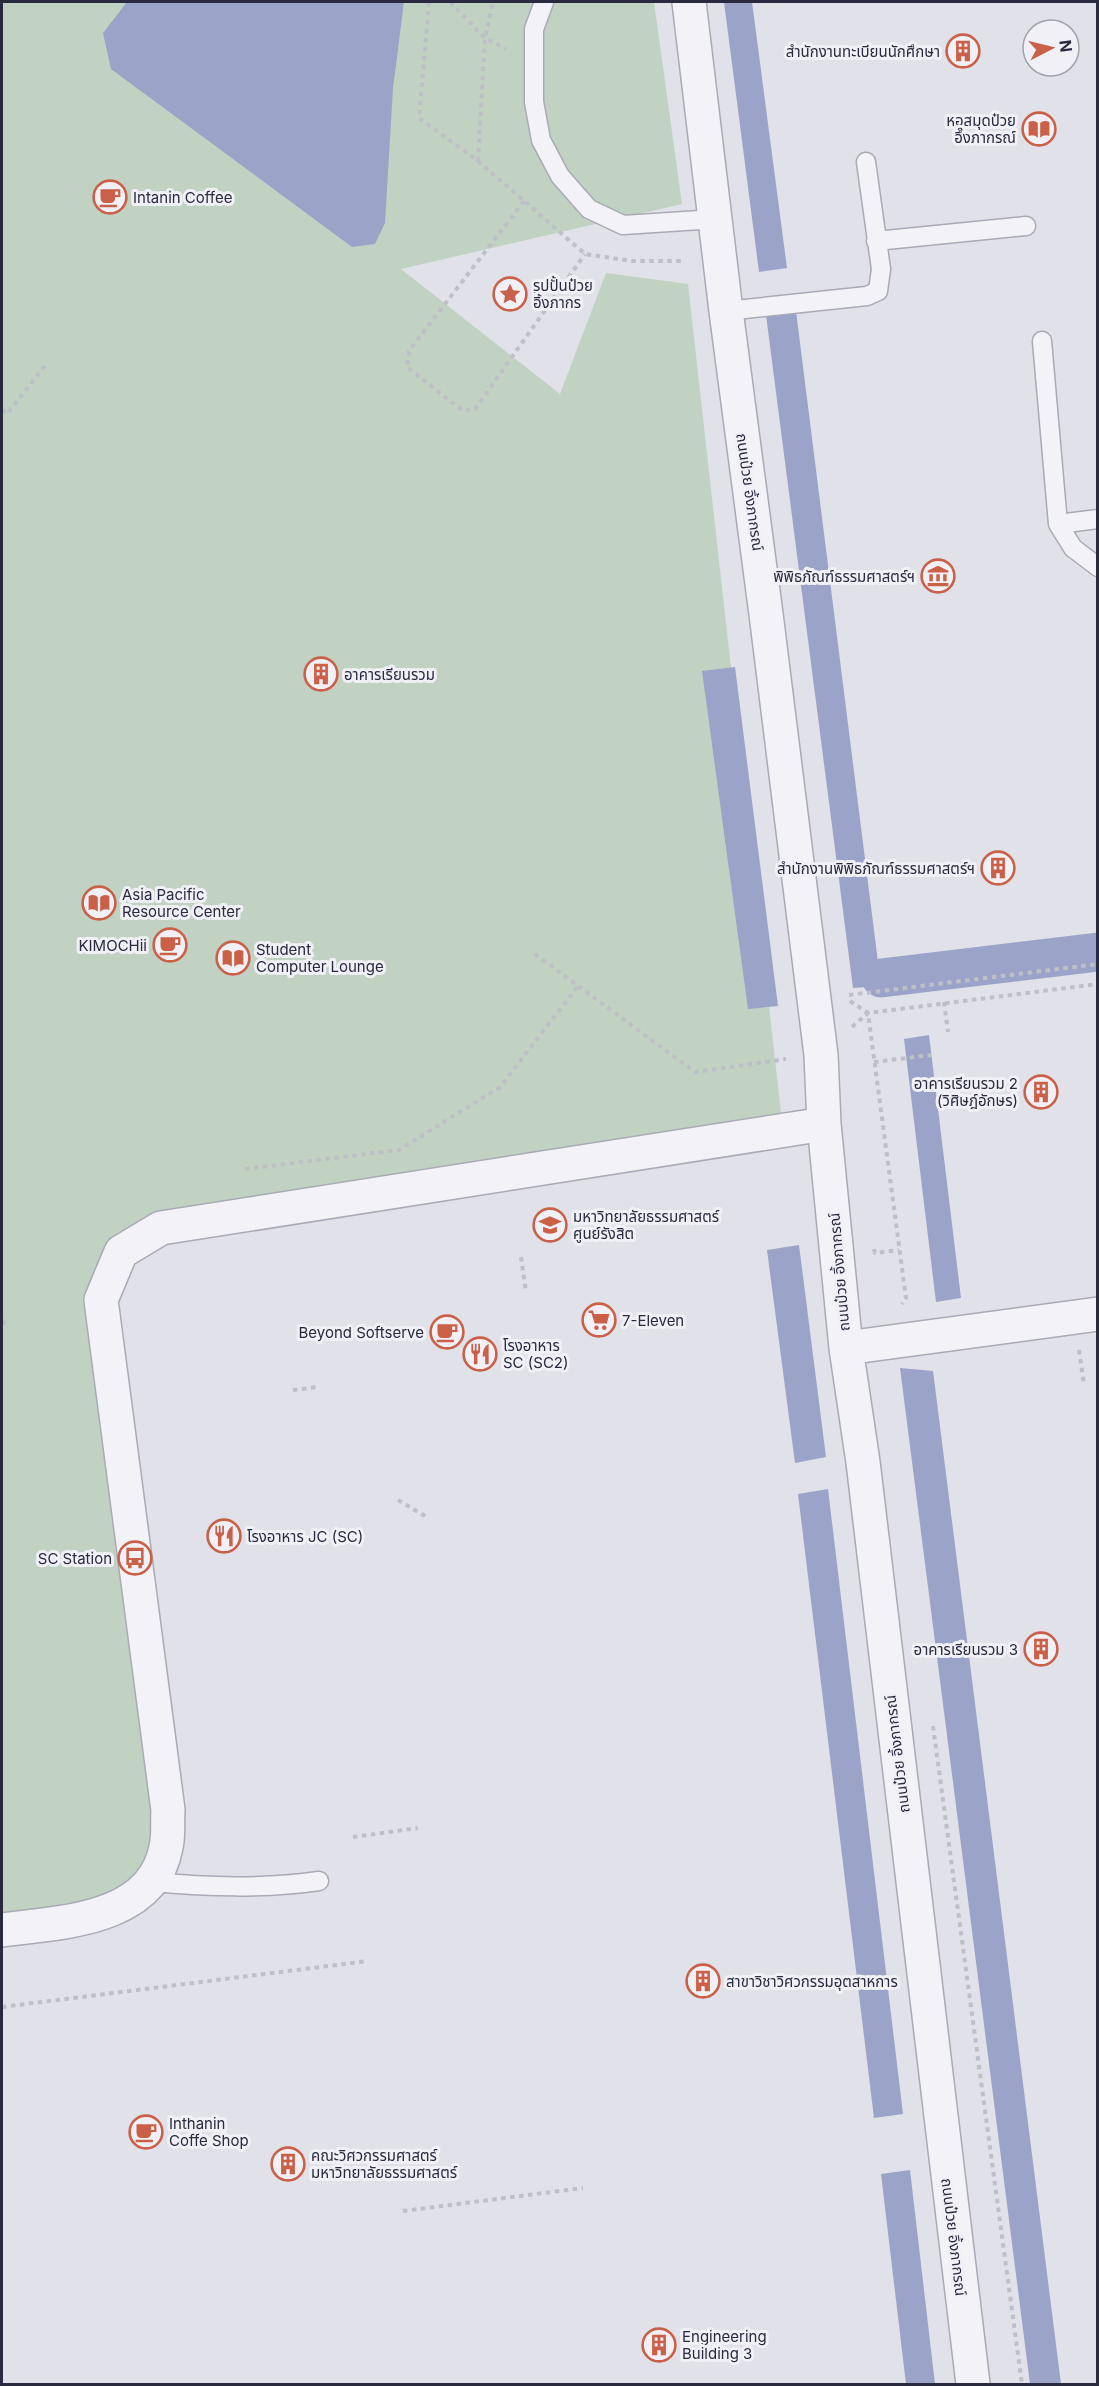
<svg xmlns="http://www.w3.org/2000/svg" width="1099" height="2386" font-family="Inter,'Noto Sans Thai',sans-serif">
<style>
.green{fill:#c1d2c3}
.water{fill:#9ca3c8}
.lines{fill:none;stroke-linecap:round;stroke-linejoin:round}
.canal{stroke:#9ca3c8;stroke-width:39}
.service-casing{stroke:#a9aab6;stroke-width:21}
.minor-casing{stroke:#a9aab6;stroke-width:36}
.path{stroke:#bebfc7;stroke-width:4;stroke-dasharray:4.5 4.5;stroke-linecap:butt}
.service{stroke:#f3f3f7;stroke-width:18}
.minor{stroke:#f3f3f7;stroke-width:33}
.labels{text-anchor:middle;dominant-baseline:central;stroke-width:6;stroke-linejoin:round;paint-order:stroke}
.poi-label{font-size:15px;fill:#292a40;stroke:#f0f0f6;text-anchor:start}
.street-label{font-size:15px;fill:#292a40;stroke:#f0f0f6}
</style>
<rect width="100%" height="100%" fill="#e0e1e9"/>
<!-- green -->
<path class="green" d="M2,2H654L682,204L401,269L560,394L606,273L688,284L781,1113L161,1228L101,1300L168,1810L151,1882L2,1929Z"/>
<!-- water -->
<path class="water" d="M127,2H404L393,88L385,223L375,244L352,247L111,69L103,33Z
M724,2H752L787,268L759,272Z
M796,311L881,986L853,988L766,315Z
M735,667L778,1006L748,1009L702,671Z
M929,1035L961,1298L936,1302L904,1039Z
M799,1245L826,1457L795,1463L767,1250Z
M900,1368L933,1371L1061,2384H1030Z
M828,1489L903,2114L874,2118L798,1494Z
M910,2170L935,2384H906L881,2174Z"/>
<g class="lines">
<!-- canal -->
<path class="canal" d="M881,978L1098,952"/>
<defs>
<path id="service" d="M544,2L534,29V102L541,140L560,176L589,209L623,225L716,219
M876,241L1026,226
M726,311L867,296L878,291L881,269L866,162
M1042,341L1058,524L1073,548L1098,567
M1058,524L1098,519
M151,1882C208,1887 263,1889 319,1881"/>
<path id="minor" d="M689,2L726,311L766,614L821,1055L824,1124L846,1348L863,1462L973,2384
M846,1348L1098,1314
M2,1930C60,1922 153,1921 166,1847C169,1835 167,1822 168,1810L101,1300L121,1252L161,1228L824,1124"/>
</defs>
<!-- service casing -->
<use href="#service" class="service-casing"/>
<!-- minor casing -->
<use href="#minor" class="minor-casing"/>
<!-- path -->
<path class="path" d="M429,2L419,118L478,161L585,254L632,261H684
M450,2L485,38L506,49
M478,161L485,38L493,2
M524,201L409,351L407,367L463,411L475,409L585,254
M2,410L7,414L47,363
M535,954L695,1072L786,1059
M849,995L1098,964
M850,1001L868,1013L906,1298L902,1304
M944,1002L948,1032
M852,1027L868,1013L1098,984
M874,1062L931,1055
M245,1169L399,1150L500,1087L578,986
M874,1249L875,1253L899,1250
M521,1257L526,1292
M2,1321L5,1324
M1079,1350L1084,1385
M293,1390L318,1387
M398,1500L425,1516
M933,1726L1022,2384
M353,1837L418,1828
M2,2007L368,1961
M403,2211L583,2188"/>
<!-- service -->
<use href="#service" class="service"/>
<!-- minor -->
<use href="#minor" class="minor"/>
</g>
<!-- icons -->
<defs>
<symbol id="building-ring" viewBox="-11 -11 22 22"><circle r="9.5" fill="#f0f0f6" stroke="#ca6048" stroke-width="1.5"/><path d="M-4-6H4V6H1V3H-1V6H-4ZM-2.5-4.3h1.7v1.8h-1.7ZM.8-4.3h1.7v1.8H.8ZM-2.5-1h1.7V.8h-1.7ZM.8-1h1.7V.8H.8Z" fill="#ca6048"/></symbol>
<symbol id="library-ring" viewBox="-11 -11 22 22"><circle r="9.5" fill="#f0f0f6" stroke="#ca6048" stroke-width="1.5"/><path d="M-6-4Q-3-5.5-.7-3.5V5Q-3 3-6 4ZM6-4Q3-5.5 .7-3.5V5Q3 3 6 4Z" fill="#ca6048"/></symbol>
<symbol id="cafe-ring" viewBox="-11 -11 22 22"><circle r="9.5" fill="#f0f0f6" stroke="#ca6048" stroke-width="1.5"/><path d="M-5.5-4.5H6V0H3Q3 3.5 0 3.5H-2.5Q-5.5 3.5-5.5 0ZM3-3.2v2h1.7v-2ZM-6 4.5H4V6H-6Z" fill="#ca6048"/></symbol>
<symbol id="sight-ring" viewBox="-11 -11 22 22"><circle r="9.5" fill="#f0f0f6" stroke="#ca6048" stroke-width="1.5"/><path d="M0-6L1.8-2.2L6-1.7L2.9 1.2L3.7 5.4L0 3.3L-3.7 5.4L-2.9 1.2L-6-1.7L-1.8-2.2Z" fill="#ca6048"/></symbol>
<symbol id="museum-ring" viewBox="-11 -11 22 22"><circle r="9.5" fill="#f0f0f6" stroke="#ca6048" stroke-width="1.5"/><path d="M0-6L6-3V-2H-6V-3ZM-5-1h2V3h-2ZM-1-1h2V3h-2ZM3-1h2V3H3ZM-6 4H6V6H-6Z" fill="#ca6048"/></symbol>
<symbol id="university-ring" viewBox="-11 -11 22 22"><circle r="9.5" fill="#f0f0f6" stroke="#ca6048" stroke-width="1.5"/><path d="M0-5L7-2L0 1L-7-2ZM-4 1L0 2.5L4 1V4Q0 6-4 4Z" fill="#ca6048"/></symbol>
<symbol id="supermarket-ring" viewBox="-11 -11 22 22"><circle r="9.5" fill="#f0f0f6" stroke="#ca6048" stroke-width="1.5"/><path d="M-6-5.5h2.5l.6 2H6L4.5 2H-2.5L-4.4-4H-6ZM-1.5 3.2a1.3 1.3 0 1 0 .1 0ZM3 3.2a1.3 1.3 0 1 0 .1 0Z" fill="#ca6048"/></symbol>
<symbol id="restaurant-ring" viewBox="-11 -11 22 22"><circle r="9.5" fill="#f0f0f6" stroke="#ca6048" stroke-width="1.5"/><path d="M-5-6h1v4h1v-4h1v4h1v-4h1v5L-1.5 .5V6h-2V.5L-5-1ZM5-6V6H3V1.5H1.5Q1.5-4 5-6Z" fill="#ca6048"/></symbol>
<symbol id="bus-ring" viewBox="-11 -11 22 22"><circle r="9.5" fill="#f0f0f6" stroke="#ca6048" stroke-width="1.5"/><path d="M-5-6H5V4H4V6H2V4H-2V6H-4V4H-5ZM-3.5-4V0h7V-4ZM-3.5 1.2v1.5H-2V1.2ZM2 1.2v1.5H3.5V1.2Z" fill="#ca6048"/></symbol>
</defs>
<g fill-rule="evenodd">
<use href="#building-ring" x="944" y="32" width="38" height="38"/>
<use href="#library-ring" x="1020" y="110" width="38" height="38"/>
<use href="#cafe-ring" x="91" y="178" width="38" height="38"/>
<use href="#sight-ring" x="491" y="275" width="38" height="38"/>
<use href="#museum-ring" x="919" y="557" width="38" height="38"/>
<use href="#building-ring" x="302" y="655" width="38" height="38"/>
<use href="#building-ring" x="979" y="849" width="38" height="38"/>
<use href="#library-ring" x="80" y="884" width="38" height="38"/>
<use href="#cafe-ring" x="151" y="926" width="38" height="38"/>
<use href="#library-ring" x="214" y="939" width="38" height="38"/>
<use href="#building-ring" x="1022" y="1073" width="38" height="38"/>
<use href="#university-ring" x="531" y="1206" width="38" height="38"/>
<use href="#supermarket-ring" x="580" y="1301" width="38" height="38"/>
<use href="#cafe-ring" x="428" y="1313" width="38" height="38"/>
<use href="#restaurant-ring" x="461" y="1335" width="38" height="38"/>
<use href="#restaurant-ring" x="205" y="1517" width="38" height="38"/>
<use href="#bus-ring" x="116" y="1539" width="38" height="38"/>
<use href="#building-ring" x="1022" y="1630" width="38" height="38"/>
<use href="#building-ring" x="684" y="1962" width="38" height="38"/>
<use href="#cafe-ring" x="127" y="2113" width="38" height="38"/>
<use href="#building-ring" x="269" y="2145" width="38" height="38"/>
<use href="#building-ring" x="640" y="2326" width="38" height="38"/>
</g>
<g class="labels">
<!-- poi labels -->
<g class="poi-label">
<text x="940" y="51" text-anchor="end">สำนักงานทะเบียนนักศึกษา</text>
<text x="1016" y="120" text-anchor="end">หอสมุดป๋วย<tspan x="1016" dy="17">อึ๊งภากรณ์</tspan></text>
<text x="133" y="197">Intanin Coffee</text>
<text x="533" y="285">รูปปั้นป๋วย<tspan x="533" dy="17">อิ้งภากร</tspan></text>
<text x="915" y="576" text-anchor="end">พิพิธภัณฑ์ธรรมศาสตร์ฯ</text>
<text x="344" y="674">อาคารเรียนรวม</text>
<text x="975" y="868" text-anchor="end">สำนักงานพิพิธภัณฑ์ธรรมศาสตร์ฯ</text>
<text x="122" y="894">Asia Pacific<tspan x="122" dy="17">Resource Center</tspan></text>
<text x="147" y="945" text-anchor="end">KIMOCHii</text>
<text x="256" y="949">Student<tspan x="256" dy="17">Computer Lounge</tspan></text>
<text x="1018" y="1083" text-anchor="end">อาคารเรียนรวม 2<tspan x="1018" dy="17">(วิศิษฎ์อักษร)</tspan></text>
<text x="573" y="1216">มหาวิทยาลัยธรรมศาสตร์<tspan x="573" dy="17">ศูนย์รังสิต</tspan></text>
<text x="622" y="1320">7-Eleven</text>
<text x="424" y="1332" text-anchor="end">Beyond Softserve</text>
<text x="503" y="1345">โรงอาหาร<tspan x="503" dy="17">SC (SC2)</tspan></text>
<text x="247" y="1536">โรงอาหาร JC (SC)</text>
<text x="112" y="1558" text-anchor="end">SC Station</text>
<text x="1018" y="1649" text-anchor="end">อาคารเรียนรวม 3</text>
<text x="726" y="1981">สาขาวิชาวิศวกรรมอุตสาหการ</text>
<text x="169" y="2123">Inthanin<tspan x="169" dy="17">Coffe Shop</tspan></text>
<text x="311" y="2155">คณะวิศวกรรมศาสตร์<tspan x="311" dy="17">มหาวิทยาลัยธรรมศาสตร์</tspan></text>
<text x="682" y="2336">Engineering<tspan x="682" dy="17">Building 3</tspan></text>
</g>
<!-- street labels -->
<g class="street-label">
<text transform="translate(750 492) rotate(82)">ถนนป๋วย อิ้งภากรณ์</text>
<text transform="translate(839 1272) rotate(-95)">ถนนป๋วย อิ้งภากรณ์</text>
<text transform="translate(897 1754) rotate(-97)">ถนนป๋วย อิ้งภากรณ์</text>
<text transform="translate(954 2237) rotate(83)">ถนนป๋วย อิ้งภากรณ์</text>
</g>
</g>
<!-- border -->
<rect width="1099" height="2386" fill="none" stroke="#292a40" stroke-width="6"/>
<!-- north arrow -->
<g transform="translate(1051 48) rotate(83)"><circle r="28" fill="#f0f0f6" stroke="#a0a1ad" stroke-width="1.5"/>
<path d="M0-4.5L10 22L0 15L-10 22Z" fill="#ca6048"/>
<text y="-9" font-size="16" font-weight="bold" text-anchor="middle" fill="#292a40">N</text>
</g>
</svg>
